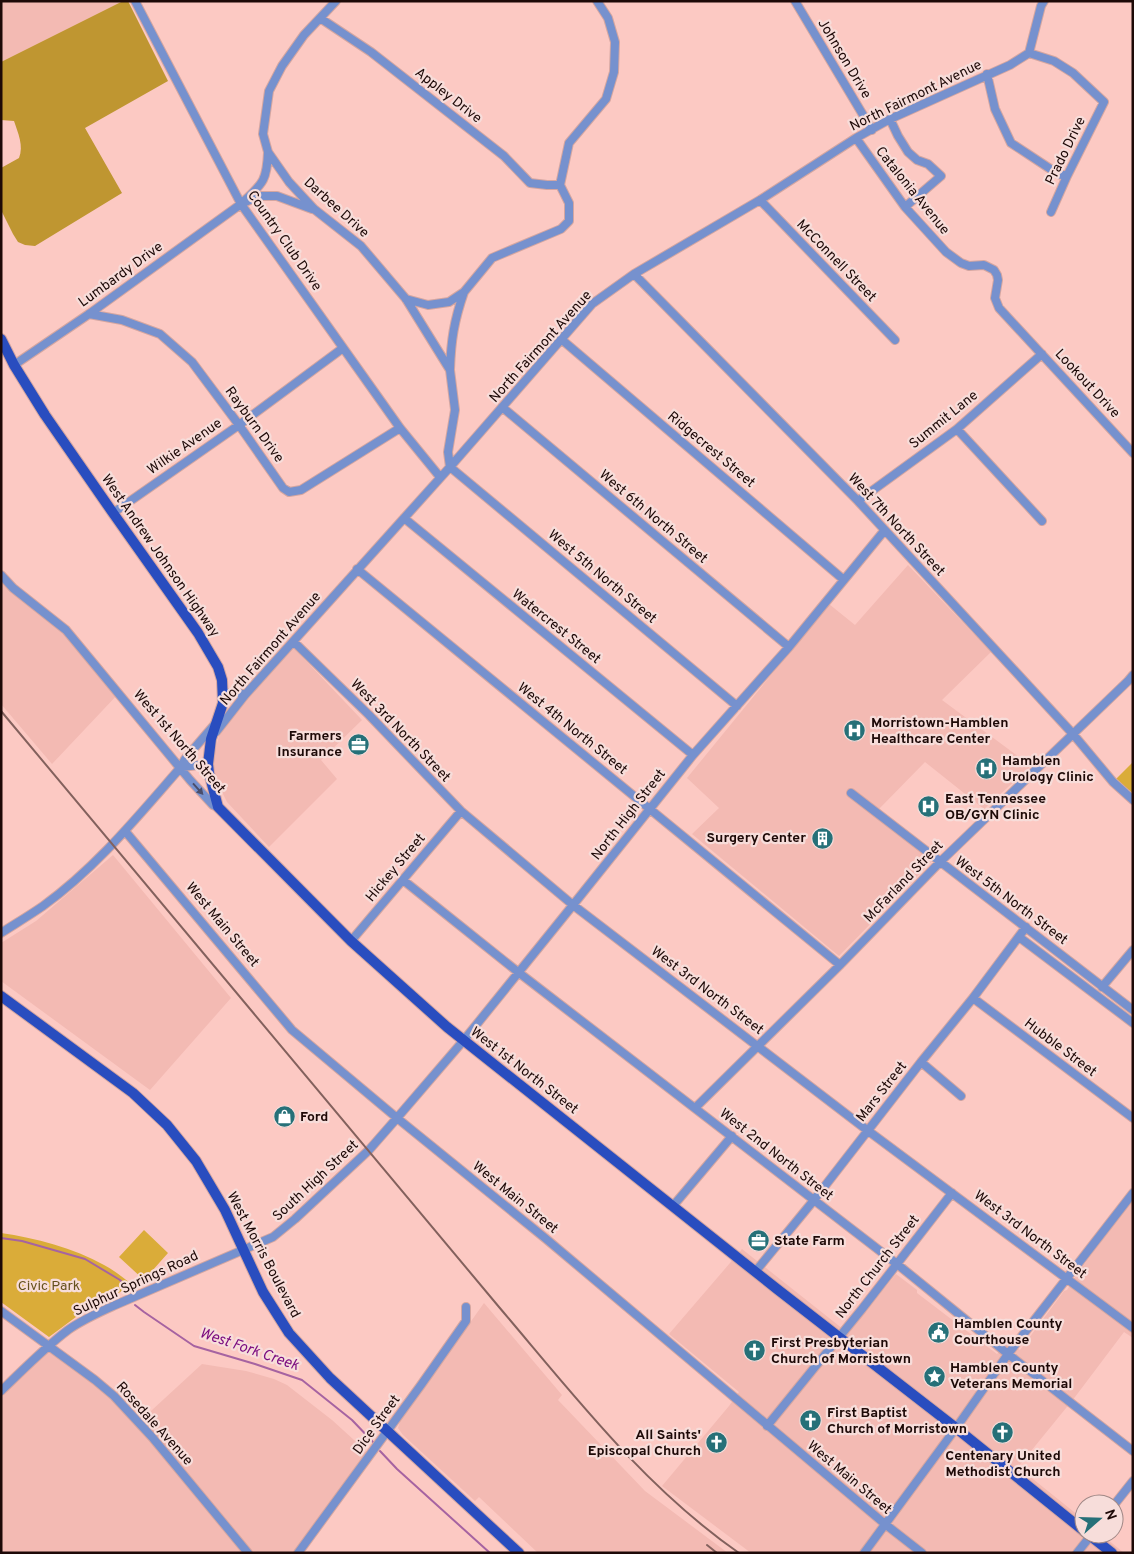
<svg xmlns="http://www.w3.org/2000/svg" width="1134" height="1554" font-family="Overpass,sans-serif">
<style>
.built{fill:#f3bab3}
.green{fill:#daac39}
.forest{fill:#bf9631}
.lines{fill:none;stroke-linecap:round;stroke-linejoin:round}
.stream{stroke:#a663a1;stroke-width:2}
.minor-casing{stroke:#d4a6a1;stroke-width:10}
.major-casing{stroke:#d4a6a1;stroke-width:12}
.minor{stroke:#7691ce;stroke-width:8}
.major{stroke:#294dbf;stroke-width:10}
.rail{stroke:#83615d;stroke-width:2}
.oneway{fill:#4a4d6a}
.labels{text-anchor:middle;dominant-baseline:central;stroke-width:4.5;stroke-linejoin:round;paint-order:stroke}
.street-label{font-size:14px;fill:#1d0907;stroke:#f7ddda}
.poi-label{font-size:14px;font-weight:bold;fill:#1d0907;stroke:#f7ddda;text-anchor:start}
.park-label{font-size:14px;fill:#65501c;stroke:#f7ddda}
.water-label{font-size:15px;font-style:italic;fill:#7c0e81;stroke:#f7ddda}
</style>
<rect width="100%" height="100%" fill="#fcc9c3"/>
<!-- built -->
<path class="built" d="M1,1H123L1,62Z
M908,565L991,652L942,700L1031,766L984,809L925,762L879,809L938,855L839,956L692,834L719,808L687,778L829,604L855,625Z
M1,575L62,627L119,693L52,764L1,704Z
M293,647L362,720L321,760L337,779L269,847L227,802L216,780L214,770V755L220,732L237,708Z
M113,855L231,998L150,1090L1,981V943L36,921Z
M1133,1199V1338L1124,1332L1075,1397L1018,1467L1084,1520V1534H1101L1124,1553H751L662,1486L729,1406L739,1392L669,1334L742,1249L848,1333L896,1274L917,1290V1293L997,1354L1009,1341L1020,1350L1064,1291L1067,1290L1077,1274Z
M484,1303L562,1395L558,1400L645,1491L728,1553H538L479,1497L475,1501L403,1435L398,1428L400,1421Z
M48,1345L95,1380L139,1422L202,1364L246,1371L274,1379L287,1385L332,1420L365,1450L368,1458L298,1553H1V1391Z"/>
<!-- green -->
<path class="green" d="M1133,762V794L1116,779Z
M144,1230L168,1253L144,1280L119,1257Z
M1,1233C35,1238 74,1248 104,1265C114,1270 123,1278 133,1285L80,1314L49,1337L1,1302Z"/>
<!-- forest -->
<path class="forest" d="M123,1H128L168,81L85,128L122,193L35,246L25,245L18,242L13,234L1,210V168L19,158C24,146 18,133 14,121L1,120V62Z"/>
<g class="lines">
<!-- stream -->
<path class="stream" d="M1,1238L22,1241L85,1259L120,1280L127,1288
M135,1305L144,1312L194,1346L255,1364L302,1380L352,1420L373,1442
M380,1451L397,1469L490,1553"/>
<defs>
<path id="minor" d="M135,1L241,204L400,428L440,477
M336,1L304,35L282,66L269,91L263,134L268,152L289,182L314,209L361,246L406,299L450,370L455,410L448,452L450,467
M795,1L872,130
M320,18L371,52L504,156L530,183L547,185H560
M1029,53L1054,61L1073,73L1104,102L1067,176L1051,212
M1029,53L1041,6L1044,1
M987,74L995,109L1011,143L1058,174L1067,176
M890,119L898,136L908,152L917,160L928,164L941,176L905,207
M856,138L905,207L946,252L961,263L969,266L984,265L994,270L997,275L998,280L995,298L999,308L1133,453
M760,200L895,340
M245,202L260,196H277L312,209
M634,274L858,501L1073,734L1113,782L1133,800
M406,299L428,305L449,302L464,292L492,258L561,229L569,221V203L560,185L569,143L606,99L614,72L615,42L608,18L597,1
M89,314L122,320L160,334L192,362L239,425L283,488L289,492L301,490L400,428
M561,339L844,580
M14,365L89,314L241,204C262,184 267,182 268,152
M450,370C451,340 454,321 464,292
M502,407L789,647
M957,429L1042,521
M450,467L737,706
M858,501L957,429L1042,354
M113,513L239,425L343,348
M404,518L693,755
M357,569L840,965
M1,575L13,588L66,630L190,780L213,805L218,807
M294,642L369,715L461,811L573,905L867,1130L1133,1328
M223,693H239L245,695
M216,732L245,695L450,467L592,304L634,274L760,200L856,138L890,119L1010,65L1029,53
M181,767L208,764
M851,793L1133,1010
M125,831L292,1030L397,1118L545,1238L885,1524L922,1553
M403,880L518,972L897,1264L1008,1354L1133,1451
M1,933C15,924 30,915 43,906C96,868 139,815 181,767L185,759L215,724
M1019,937L1133,1023
M351,941L461,811
M1102,987L1133,950
M973,998L1133,1118
M921,1062L961,1096
M695,1108L840,965L940,862L1128,681L1133,675
M673,1206L732,1136
M755,1272L814,1200L921,1062L973,998L1026,927
M1,1311L95,1380L114,1396L152,1437L248,1553
M1,1391C23,1370 44,1348 68,1330C82,1320 98,1313 113,1306L273,1237L295,1219L369,1150L397,1118L464,1040L573,905L693,755L789,647L884,531
M767,1426L862,1309L952,1193
M1114,1505L1133,1481
M298,1553L421,1385L466,1321V1307
M864,1553L956,1428L1008,1354L1133,1193
M1077,1553L1092,1534"/>
<path id="major" d="M1,339L14,365L45,415L113,513L198,633L218,667L222,680L223,703L211,739L208,764L209,773L218,807L351,941L447,1027L777,1289L956,1428L1084,1531
M1,996L133,1093L167,1125L196,1161L225,1210L263,1292L289,1333L330,1378L519,1553
M1088,1534L1112,1553"/>
</defs>
<!-- minor casing -->
<use href="#minor" class="minor-casing"/>
<!-- major casing -->
<use href="#major" class="major-casing"/>
<!-- minor -->
<use href="#minor" class="minor"/>
<!-- major -->
<use href="#major" class="major"/>
<!-- rail -->
<path class="rail" d="M1,711L499,1307C573,1394 644,1487 739,1553
M707,1545L717,1553"/>
</g>
<!-- one-way arrows -->
<defs><path id="oneway-solid" d="M-6-.8H1V-3.2L6.5 0L1 3.2V.8H-6Z" transform="scale(1.25)"/></defs>
<use class="oneway" href="#oneway-solid" transform="translate(198 789) rotate(48)"/>
<!-- icons -->
<defs>
<symbol id="hospital-disc" viewBox="-11 -11 22 22"><circle r="9.5" fill="#267078" stroke="#f7ddda"/><path d="M-5-5h3v3.5h4V-5h3V5h-3V1.5h-4V5h-3Z" fill="#fff"/></symbol>
<symbol id="office-disc" viewBox="-11 -11 22 22"><circle r="9.5" fill="#267078" stroke="#f7ddda"/><path d="M-6-3h4V-5.5h4V-3h4V5H-6ZM-1-4.5V-3h2v-1.5ZM-6 0V1H6V0Z" fill="#fff"/></symbol>
<symbol id="building-disc" viewBox="-11 -11 22 22"><circle r="9.5" fill="#267078" stroke="#f7ddda"/><path d="M-4-6H4V6H1V3H-1V6H-4ZM-2.5-4.3h1.7v1.8h-1.7ZM.8-4.3h1.7v1.8H.8ZM-2.5-1h1.7V.8h-1.7ZM.8-1h1.7V.8H.8Z" fill="#fff"/></symbol>
<symbol id="shop-disc" viewBox="-11 -11 22 22"><circle r="9.5" fill="#267078" stroke="#f7ddda"/><path d="M-5-2.5h2.3a2.7 3.5 0 0 1 5.4 0H5L5.5 6h-11ZM-1.5-2.5h3a1.5 2.3 0 0 0-3 0Z" fill="#fff"/></symbol>
<symbol id="civic-disc" viewBox="-11 -11 22 22"><circle r="9.5" fill="#267078" stroke="#f7ddda"/><path d="M-.6-6.5H3V-4.5H.6V-3L4-1V1h2V6H-6V1h2V-1L-.6-3ZM-1.2 2.5V6h2.4V2.5Z" fill="#fff"/></symbol>
<symbol id="church-disc" viewBox="-11 -11 22 22"><circle r="9.5" fill="#267078" stroke="#f7ddda"/><path d="M-1.2-6h2.4v3.5h3.3v2.4h-3.3V6h-2.4V-.1h-3.3v-2.4h3.3Z" fill="#fff"/></symbol>
<symbol id="sight-disc" viewBox="-11 -11 22 22"><circle r="9.5" fill="#267078" stroke="#f7ddda"/><path d="M0-6L1.8-2.2L6-1.7L2.9 1.2L3.7 5.4L0 3.3L-3.7 5.4L-2.9 1.2L-6-1.7L-1.8-2.2Z" fill="#fff"/></symbol>
</defs>
<g fill-rule="evenodd">
<use href="#hospital-disc" x="842" y="718" width="25" height="25"/>
<use href="#office-disc" x="346" y="732" width="25" height="25"/>
<use href="#hospital-disc" x="974" y="756" width="25" height="25"/>
<use href="#hospital-disc" x="916" y="794" width="25" height="25"/>
<use href="#building-disc" x="810" y="826" width="25" height="25"/>
<use href="#shop-disc" x="272" y="1104" width="25" height="25"/>
<use href="#office-disc" x="746" y="1228" width="25" height="25"/>
<use href="#civic-disc" x="926" y="1320" width="25" height="25"/>
<use href="#church-disc" x="742" y="1338" width="25" height="25"/>
<use href="#sight-disc" x="922" y="1364" width="25" height="25"/>
<use href="#church-disc" x="798" y="1408" width="25" height="25"/>
<use href="#church-disc" x="990" y="1420" width="25" height="25"/>
<use href="#church-disc" x="704" y="1430" width="25" height="25"/>
</g>
<g class="labels">
<!-- street labels -->
<g class="street-label">
<text transform="translate(844 59) rotate(59)">Johnson Drive</text>
<text transform="translate(448 96) rotate(38)">Appley Drive</text>
<text transform="translate(916 96) rotate(-26)">North Fairmont Avenue</text>
<text transform="translate(1066 151) rotate(-64)">Prado Drive</text>
<text transform="translate(912 191) rotate(51)">Catalonia Avenue</text>
<text transform="translate(336 208) rotate(42)">Darbee Drive</text>
<text transform="translate(284 241) rotate(55)">Country Club Drive</text>
<text transform="translate(836 261) rotate(46)">McConnell Street</text>
<text transform="translate(121 275) rotate(-36)">Lumbardy Drive</text>
<text transform="translate(541 347) rotate(-48)">North Fairmont Avenue</text>
<text transform="translate(1087 384) rotate(47)">Lookout Drive</text>
<text transform="translate(944 420) rotate(-39)">Summit Lane</text>
<text transform="translate(254 425) rotate(54)">Rayburn Drive</text>
<text transform="translate(185 447) rotate(-35)">Wilkie Avenue</text>
<text transform="translate(711 450) rotate(40)">Ridgecrest Street</text>
<text transform="translate(653 517) rotate(40)">West 6th North Street</text>
<text transform="translate(896 525) rotate(47)">West 7th North Street</text>
<text transform="translate(160 556) rotate(55)">West Andrew Johnson Highway</text>
<text transform="translate(602 577) rotate(40)">West 5th North Street</text>
<text transform="translate(556 627) rotate(39)">Watercrest Street</text>
<text transform="translate(271 649) rotate(-49)">North Fairmont Avenue</text>
<text transform="translate(572 729) rotate(39)">West 4th North Street</text>
<text transform="translate(400 731) rotate(46)">West 3rd North Street</text>
<text transform="translate(179 742) rotate(49)">West 1st North Street</text>
<text transform="translate(629 815) rotate(-52)">North High Street</text>
<text transform="translate(396 868) rotate(-50)">Hickey Street</text>
<text transform="translate(904 882) rotate(-46)">McFarland Street</text>
<text transform="translate(1011 901) rotate(37)">West 5th North Street</text>
<text transform="translate(222 925) rotate(50)">West Main Street</text>
<text transform="translate(707 991) rotate(37)">West 3rd North Street</text>
<text transform="translate(1060 1048) rotate(37)">Hubble Street</text>
<text transform="translate(524 1071) rotate(38)">West 1st North Street</text>
<text transform="translate(882 1092) rotate(-52)">Mars Street</text>
<text transform="translate(776 1155) rotate(38)">West 2nd North Street</text>
<text transform="translate(316 1181) rotate(-43)">South High Street</text>
<text transform="translate(515 1198) rotate(39)">West Main Street</text>
<text transform="translate(1030 1235) rotate(37)">West 3rd North Street</text>
<text transform="translate(263 1255) rotate(62)">West Morris Boulevard</text>
<text transform="translate(878 1267) rotate(-52)">North Church Street</text>
<text transform="translate(136 1284) rotate(-25)">Sulphur Springs Road</text>
<text transform="translate(154 1424) rotate(48)">Rosedale Avenue</text>
<text transform="translate(377 1425) rotate(-54)">Dice Street</text>
<text transform="translate(849 1478) rotate(40)">West Main Street</text>
</g>
<!-- poi labels -->
<g class="poi-label">
<text x="871" y="723">Morristown-Hamblen<tspan x="871" dy="16">Healthcare Center</tspan></text>
<text x="342" y="736" text-anchor="end">Farmers<tspan x="342" dy="16">Insurance</tspan></text>
<text x="1002" y="761">Hamblen<tspan x="1002" dy="16">Urology Clinic</tspan></text>
<text x="945" y="799">East Tennessee<tspan x="945" dy="16">OB/GYN Clinic</tspan></text>
<text x="806" y="838" text-anchor="end">Surgery Center</text>
<text x="300" y="1117">Ford</text>
<text x="774" y="1241">State Farm</text>
<text x="954" y="1324">Hamblen County<tspan x="954" dy="16">Courthouse</tspan></text>
<text x="771" y="1343">First Presbyterian<tspan x="771" dy="16">Church of Morristown</tspan></text>
<text x="950" y="1368">Hamblen County<tspan x="950" dy="16">Veterans Memorial</tspan></text>
<text x="827" y="1413">First Baptist<tspan x="827" dy="16">Church of Morristown</tspan></text>
<text x="701" y="1435" text-anchor="end">All Saints'<tspan x="701" dy="16">Episcopal Church</tspan></text>
<text x="1003" y="1456" text-anchor="middle">Centenary United<tspan x="1003" dy="16">Methodist Church</tspan></text>
</g>
<!-- park labels -->
<g class="park-label">
<text x="49" y="1286">Civic Park</text>
</g>
<!-- water labels -->
<g class="water-label">
<text transform="translate(249 1350) rotate(19)">West Fork Creek</text>
</g>
</g>
<!-- border -->
<rect width="1134" height="1554" fill="none" stroke="#1d0907" stroke-width="5"/>
<!-- north arrow -->
<g transform="translate(1099 1519) rotate(70)"><circle r="24" fill="#f7ddda" stroke="#a08886"/>
<path d="M0-4L9 19L0 12L-9 19Z" fill="#267078"/>
<text y="-8" font-size="14" font-weight="bold" text-anchor="middle" fill="#1d0907">N</text>
</g>
</svg>
